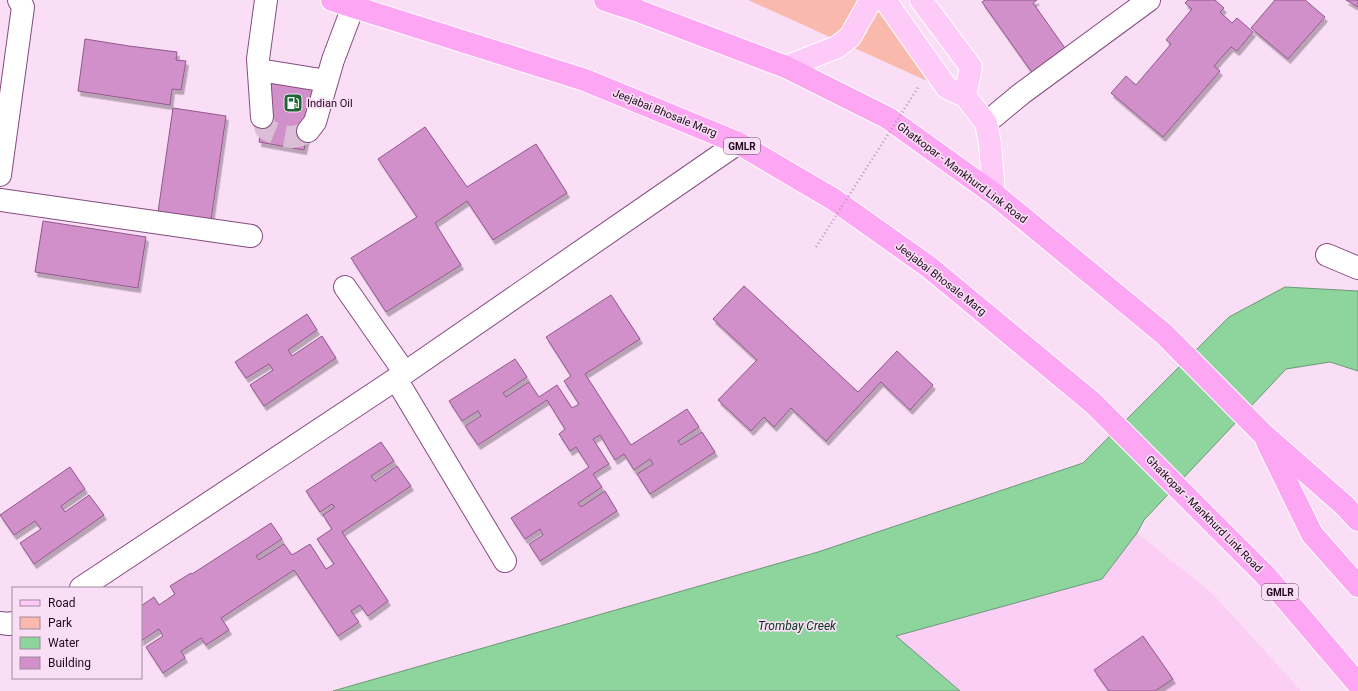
<svg xmlns="http://www.w3.org/2000/svg" width="1358" height="691" font-family="Roboto,sans-serif">
<style>
.built{fill:#fbcff5}
.green{fill:#fab9ad}
.water{fill:#8dd59d;stroke:#6d9877}
.building{fill:#d190ca;stroke:#92578c;filter:url(#shadow)}
.lines{fill:none;stroke-linecap:round;stroke-linejoin:round}
.minor-tunnel{stroke:#d9bed5;stroke-width:22;stroke-dasharray:22 11;stroke-linecap:butt}
.minor-casing{stroke:#854c80;stroke-width:24}
.major-casing{stroke:#fff;stroke-width:24}
.highway-casing{stroke:#fff;stroke-width:24}
.minor{stroke:#fff;stroke-width:22}
.major{stroke:#fecaf8;stroke-width:22}
.highway{stroke:#fda6f4;stroke-width:22}
.path-bridge{stroke:#b69cb2;stroke-width:2.5;stroke-dasharray:1 3;stroke-linecap:butt}
.labels{text-anchor:middle;dominant-baseline:central;stroke-width:3.5;stroke-linejoin:round;paint-order:stroke}
.shield{fill:#f9def5;stroke:#624a5f;stroke-width:1}
.shield-label{font-size:10px;font-weight:bold;fill:#210a1f}
.poi-label{font-size:11px;fill:#210a1f;stroke:#f9def5;text-anchor:start}
.street-label{font-size:11px;fill:#210a1f;stroke:#f9def5}
.water-label{font-size:12px;font-style:italic;fill:#003815;stroke:#f9def5}
</style>
<defs>
<filter id="shadow"><feDropShadow dx="2.5" dy="4.5" stdDeviation="0" flood-color="#0004"/></filter>
</defs>
<rect width="100%" height="100%" fill="#f9def5"/>
<!-- built -->
<path class="built" d="M1137,533L1213,594L1301,691H960L896,636L1102,579Z"/>
<!-- green -->
<path class="green" d="M748,0H891L934,84Z"/>
<!-- water -->
<path class="water" d="M1285,287L1358,291V371L1330,362L1286,369L1144,520L1137,533L1102,579L896,636L960,691H333L818,552L1083,463L1229,317Z"/>
<!-- building -->
<path class="building" d="M985,0H1037L1033,3L1067,51L1033,74L982,2Z
M1188,0H1215L1224,8L1220,12L1232,23L1237,18L1253,32L1237,51L1231,47L1214,66L1220,71L1163,137L1111,93L1126,76L1136,85L1171,44L1166,40L1192,9L1185,3Z
M1275,0H1305L1325,17L1288,59L1251,28Z
M1346,0H1358V7Z
M85,39L129,46L177,52L176,60L186,61L181,90L172,89L170,105L78,91Z
M270,74L318,83L304,150L259,142Z
M173,108L226,116L211,220L158,212Z
M425,127L467,187L536,144L567,193L493,240L467,201L435,223L461,265L386,312L351,258L417,217L378,159Z
M43,221L146,237L138,288L35,272Z
M744,286L858,392L897,351L933,385L910,410L881,382L826,441L791,408L774,427L764,417L751,431L718,400L757,360L713,319Z
M611,295L640,339L585,374L631,445L687,409L699,427L678,441L681,445L702,432L715,452L650,494L637,474L653,464L650,459L634,470L624,454L615,460L600,435L593,439L609,464L593,474L602,487L578,503L581,507L605,491L617,511L540,561L529,544L543,535L540,529L525,539L511,518L589,467L576,447L570,451L559,434L565,429L547,400L478,445L465,426L481,416L478,411L462,421L449,401L515,359L527,377L503,393L506,397L529,382L539,397L557,385L572,408L579,404L564,381L571,376L546,337Z
M307,314L317,330L288,350L292,356L322,336L336,358L264,406L250,385L273,370L269,364L246,378L235,362Z
M381,442L394,461L371,476L375,481L397,466L411,486L342,532L388,601L368,616L360,605L351,611L359,622L338,636L294,570L221,618L229,630L206,645L201,638L181,651L185,658L163,673L146,647L163,636L159,629L141,641V606L154,597L159,605L175,594L170,586L191,573L192,574L271,523L282,539L256,556L259,560L284,544L292,555L310,544L326,569L334,564L317,539L332,529L323,515L335,507L332,504L320,512L306,491Z
M70,467L85,489L61,506L65,512L89,495L104,515L34,564L20,543L41,529L35,521L14,535L0,515Z
M1143,636L1173,679L1155,691H1109L1094,670Z"/>
<g class="lines">
<!-- minor-tunnel -->
<path class="minor-tunnel" d="M262,117L266,129C280,137 295,141 308,131"/>
<defs>
<path id="minor" d="M259,70L327,81
M262,117L258,59L266,0
M986,123L1021,94L1149,0
M308,131L315,122L333,60L353,7
M0,175L23,7L19,0
M0,200L251,236
M1327,255L1358,268
M345,287L405,373
M396,379L505,561
M81,588L396,379L738,143
M0,623L9,624L13,623"/>
<path id="major" d="M885,0L947,88L965,96
M921,0L971,67L965,96
M786,67L837,47L850,37L871,0
M965,96L986,123L990,144L994,194"/>
<path id="highway" d="M332,0L585,80L738,143L833,199L929,267L1093,403L1265,575L1358,684
M605,0L636,10L786,67L888,118L994,194L1164,334L1263,434L1344,505L1358,520
M1267,442L1312,534L1358,586"/>
</defs>
<!-- minor casing -->
<use href="#minor" class="minor-casing"/>
<!-- major casing -->
<use href="#major" class="major-casing"/>
<!-- highway casing -->
<use href="#highway" class="highway-casing"/>
<!-- minor -->
<use href="#minor" class="minor"/>
<!-- major -->
<use href="#major" class="major"/>
<!-- highway -->
<use href="#highway" class="highway"/>
<!-- path-bridge -->
<path class="path-bridge" d="M816,247L919,86"/>
</g>
<!-- icons -->
<defs>
<symbol id="fuel-square" viewBox="-11 -11 22 22"><rect x="-9" y="-9" width="18" height="18" rx="4" fill="#1d6836" stroke="#f9def5"/><path d="M-5.5-6h7V0h2V4h1.3V-2.5L3-4.5l.8-.8L6-3V5H2.5V1h-1V6h-7ZM-4.2-4.7v3.2H.2V-4.7Z" fill="#fff"/></symbol>
</defs>
<g fill-rule="evenodd">
<use href="#fuel-square" x="282" y="92" width="22" height="22"/>
</g>
<g class="labels">
<!-- shield labels -->
<g class="shield">
<rect x="724" y="138" width="36" height="16" rx="3"/>
<rect x="1262" y="584" width="36" height="16" rx="3"/>
</g>
<g class="shield-label">
<text x="742" y="146">GMLR</text>
<text x="1280" y="592">GMLR</text>
</g>
<!-- poi labels -->
<g class="poi-label">
<text x="307" y="103">Indian Oil</text>
</g>
<!-- street labels -->
<g class="street-label">
<text transform="translate(665 113) rotate(22)">Jeejabai Bhosale Marg</text>
<text transform="translate(962 173) rotate(37)">Ghatkopar - Mankhurd Link Road</text>
<text transform="translate(941 279) rotate(38)">Jeejabai Bhosale Marg</text>
<text transform="translate(1204 514) rotate(45)">Ghatkopar - Mankhurd Link Road</text>
</g>
<!-- water labels -->
<g class="water-label">
<text x="797" y="626">Trombay Creek</text>
</g>
</g>
<!-- legend -->
<rect x="12" y="587" width="130" height="92" fill="#f9def5" stroke="#a3899f"/>
<rect x="20" y="600" width="20" height="6" fill="#fecaf8" stroke="#a3899f"/>
<text x="48" y="607" font-size="12" fill="#210a1f">Road</text>
<rect x="20" y="617" width="20" height="12" fill="#fab9ad" stroke="#a3899f"/>
<text x="48" y="627" font-size="12" fill="#210a1f">Park</text>
<rect x="20" y="637" width="20" height="12" fill="#8dd59d" stroke="#a3899f"/>
<text x="48" y="647" font-size="12" fill="#210a1f">Water</text>
<rect x="20" y="657" width="20" height="12" fill="#d190ca" stroke="#a3899f"/>
<text x="48" y="667" font-size="12" fill="#210a1f">Building</text>
</svg>
